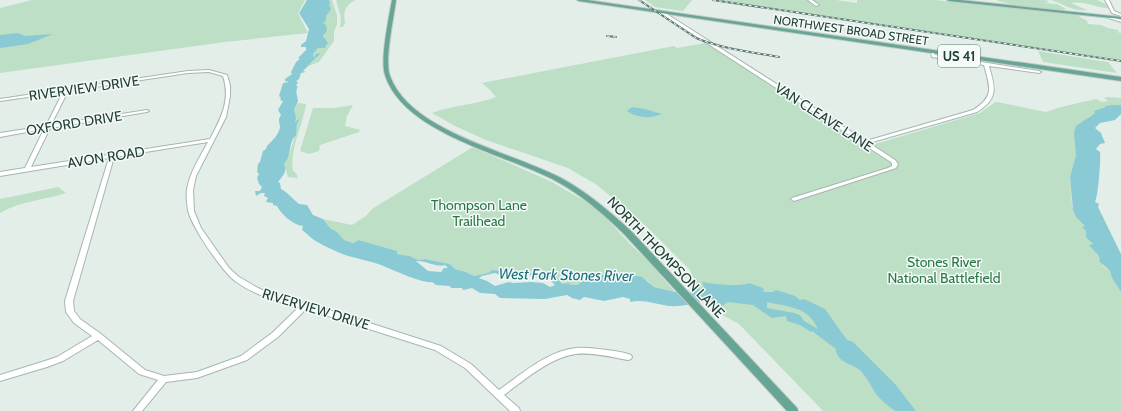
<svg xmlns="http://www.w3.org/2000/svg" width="1121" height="411" font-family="Cabin,sans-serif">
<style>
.green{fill:#bcdfc5}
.water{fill:#8acad4;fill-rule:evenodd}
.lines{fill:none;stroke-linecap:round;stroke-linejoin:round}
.minor-casing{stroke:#a6b6b0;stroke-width:2}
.major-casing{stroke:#c1cac7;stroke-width:2}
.minor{fill:#fff;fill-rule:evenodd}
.major{fill:#67a594;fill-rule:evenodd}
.rail-casing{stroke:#5d7c73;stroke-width:2}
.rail{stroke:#f4faf7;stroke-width:1;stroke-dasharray:3;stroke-linecap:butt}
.labels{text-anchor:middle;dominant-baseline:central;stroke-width:3;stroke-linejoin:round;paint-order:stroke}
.far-street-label{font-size:12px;fill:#224038;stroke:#f4faf7}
.shield{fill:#f4faf7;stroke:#617871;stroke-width:1}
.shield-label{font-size:13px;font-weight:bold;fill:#224038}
.street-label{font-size:14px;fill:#224038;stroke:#f4faf7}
.park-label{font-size:14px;fill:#2a7947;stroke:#f4faf7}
.water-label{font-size:15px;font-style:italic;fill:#19707f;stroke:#f4faf7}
</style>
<rect width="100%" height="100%" fill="#e4eee9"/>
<!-- green -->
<path class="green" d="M32,0H305L298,13L308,33L225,42L0,73V8Z
M329,0H332L337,15V24L334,32V41L319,62L308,66L318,57L314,58L313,54L318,48L326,47L328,43L323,36L325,34L323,24C326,20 331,5 329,0Z
M336,0H355C345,6 343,11 345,23L343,27H340L341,18Z
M645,0H692L683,11L655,7Z
M721,0H836L857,3V0H935L1075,14L1087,21L1088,24L1101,25L1108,28L1118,30L1119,31L1117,32L1121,33V60Z
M996,0H1046L1049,2L1044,3L1057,4L1066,9C1058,13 1005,4 996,0Z
M1051,0H1097L1115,8C1099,10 1086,0 1071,3L1087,10C1075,12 1062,4 1051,0Z
M705,43L865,147L980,113L994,103L997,102L1046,112L1061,107L1096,99L1102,102L1108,101L1104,98L1107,97L1121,98V105C1110,105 1105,109 1095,111V113L1088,117L1076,139V155L1070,177L1072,206L1076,217L1086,226L1090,240L1100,260L1104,267L1110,271L1112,278L1121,292V411H823L739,324L713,310L698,293L690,270L646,226L597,185L568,168L486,140L455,126L432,113C453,105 475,105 496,97L489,89L482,83L674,46L677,48Z
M1038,51L1108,62L1117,73L1043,62Z
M298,103L306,104C303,126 289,149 293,171L296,173L298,178L288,177L284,164C290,159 297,128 298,119L295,122L294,110Z
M353,105L347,116L345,126L360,130L359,132L320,145L319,151L309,154L300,151L313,108H335Z
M473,147L552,182L591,205L602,214L630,244L650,263L675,292L654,287L648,281L637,276L611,273L586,279L577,285H571L569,283L562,284L557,277L549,274L492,270L488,273L474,276L466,272L455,269L450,264L425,259L418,260L410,256L397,254V251L359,240L353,243L344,240L337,232L330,228L323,219L352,225L366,216L372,209Z
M58,187L66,193C44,200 20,201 0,213V199Z"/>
<!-- water -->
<path class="water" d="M307,0H329L330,3L329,6L331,8C330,13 325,14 326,21L323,23L326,25L327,31L323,36L328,43L325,48H318L313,54L314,58L316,54L321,53L303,71L306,72L301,73L299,79L296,81L298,82L296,86H298C295,92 297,94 298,101L294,110L296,118L295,122L300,118L297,124L296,135C288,142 292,156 284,164C288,171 282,177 278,182L280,183L281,189C286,191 294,200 299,204L307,205L313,215L323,219L330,228L337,232L344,240L353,243L359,240L397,251V254L410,256L418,260L425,259L450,264L455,269L466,272L474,276L488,273L492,270L549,274L557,277L562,284L569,283L571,285H577L586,279L611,273L615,274L622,273L642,277L654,287L675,292H693L704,287L702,282C710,284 743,287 749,283L763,288L764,292H773L776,290L795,296L800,300L804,299L825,309L847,340L853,342L895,384L916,411H895C888,406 881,400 876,394C871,386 866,376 860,370C851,363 841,364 836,352V349L812,331L811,332L800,325L787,321L786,316L772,318L753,305L728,302L721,307L718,305V301L715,299C701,302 683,307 669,306C655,304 643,299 630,302V299L623,297L604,301L584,297L580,300L572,298L567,295L545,299L500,298L495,294L480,293L472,288L463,290L462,288H451L450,286L436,285L432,282C423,284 391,269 381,265C370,261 359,259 348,256C337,252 324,246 314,240C309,237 307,233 302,230L303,226C293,225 281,214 277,206L273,205V203L266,202L268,198L264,196L265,193H261L256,196L255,191H260L262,187L259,184L257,178L259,174L257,172L258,164L260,162L263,151L266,149L267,146C271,142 279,135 280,127C280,122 277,121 281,115L278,110L283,101L280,100L281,98L279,96L283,83L289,82L285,81V79L292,74L291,72L296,62L300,59L298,58L306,50V47H301V45L306,41L309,29L299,13ZM416,261C426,260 437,268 445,265L448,268H444L441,272L428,271ZM495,273L501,275L506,273L529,274L532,276L549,279L555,285L550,287L543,283L531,282L513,283L509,282L495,286L487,281L479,278L482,276ZM767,302C788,307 808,306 818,329L804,321L800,315L794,313L767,308Z
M18,33L25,36L53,34L28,44L0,48V35Z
M1112,105H1121V114L1115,120L1100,123L1095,128L1101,133L1105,143L1100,144L1096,149L1100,152C1101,160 1098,197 1095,202L1099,204L1098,207L1121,254V292L1112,278L1110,271L1099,261L1100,260L1098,255L1089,245L1093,244L1086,237V231L1082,227L1085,226L1076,217L1073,210L1070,177L1076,155L1074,133L1076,126L1095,113L1094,111L1106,107L1105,106Z
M632,107L645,109L662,114C650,119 637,118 627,111Z"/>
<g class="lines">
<defs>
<path id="minor" d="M808,0H812L819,5L816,6Z
M1105,0H1109L1114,11L1121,14V16L1112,13Z
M660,11H662L866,141L973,110C995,96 990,87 984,65L932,57L931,51H933L935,55L1039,71L1041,72L1039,73L989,66C995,88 999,98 977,112L869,143L895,160L898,164L896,168L794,201L791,199L792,198L888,168L892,166V164L891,162L660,13Z
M1109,16L1121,20V22L1109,18Z
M209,70L227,75L230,85V96L226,117L196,176L193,190L194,211L201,228L229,268L239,277L258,288L273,295L326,309L441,346L471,364L499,390C522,374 547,351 576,348C586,347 597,349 607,350C615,351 623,352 631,355L632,357L631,359L628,360C611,357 593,352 576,354C551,357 524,380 504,395L519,408L520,411H510L465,368L435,350L306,309L278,337L247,360L197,378L166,382L142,411H133L158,380L139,374L98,340L63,361L47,367L0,381V375L45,361L57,357L92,336L74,323L66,312L65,301L109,158L0,176V172L25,168L44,129L0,137V133L46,126L63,92L0,101V99L188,71ZM209,72L223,76C231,100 221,118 210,139L31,167L50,128L147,112L149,111L147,110L51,125L68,91L188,73ZM208,142C200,157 190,172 187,189C186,195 187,204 188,210C191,226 222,271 235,281C254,295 276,301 299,307L272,333L241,356L197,372L164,376L145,370L101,334L80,319L74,311L73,301L114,157Z"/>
<path id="major" d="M392,0H396C394,17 384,61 390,76C410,132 512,152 561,178C587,192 609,211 631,231L797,408L798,411H787L625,235C604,214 582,195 556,181C506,154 404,134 385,75C380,60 389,17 392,0Z
M577,0H587L1121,77V81L579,1Z
M947,0H960L1121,17V19L949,1Z"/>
</defs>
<!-- minor casing -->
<use href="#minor" class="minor-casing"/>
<!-- major casing -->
<use href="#major" class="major-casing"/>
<!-- minor -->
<use href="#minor" class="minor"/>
<!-- major -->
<use href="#major" class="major"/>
<defs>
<path id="rail" d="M639,0L696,38C723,49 751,52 779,57
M713,0L1121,61
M607,36L616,37"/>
</defs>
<!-- rail casing -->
<use href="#rail" class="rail-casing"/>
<!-- rail -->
<use href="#rail" class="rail"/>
</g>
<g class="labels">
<!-- far-street labels -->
<g class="far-street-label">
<text transform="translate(851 30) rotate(8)">NORTHWEST BROAD STREET</text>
</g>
<!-- shield labels -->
<rect class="shield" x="938" y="45" width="42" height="22" rx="3"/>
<g class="shield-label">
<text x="959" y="56">US 41</text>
</g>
<!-- street labels -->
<g class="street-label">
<text transform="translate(84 88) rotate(-8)">RIVERVIEW DRIVE</text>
<text transform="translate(824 117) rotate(33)">VAN CLEAVE LANE</text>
<text transform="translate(74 123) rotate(-9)">OXFORD DRIVE</text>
<text transform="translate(106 157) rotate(-9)">AVON ROAD</text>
<text transform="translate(666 257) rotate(46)">NORTH THOMPSON LANE</text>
<text transform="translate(316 309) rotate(17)">RIVERVIEW DRIVE</text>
</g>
<!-- park labels -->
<g class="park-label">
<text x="479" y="205">Thompson Lane<tspan x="479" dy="16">Trailhead</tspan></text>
<text x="944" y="262">Stones River<tspan x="944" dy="16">National Battlefield</tspan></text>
</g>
<!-- water labels -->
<g class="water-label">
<text transform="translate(566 275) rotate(1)">West Fork Stones River</text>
</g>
</g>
</svg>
